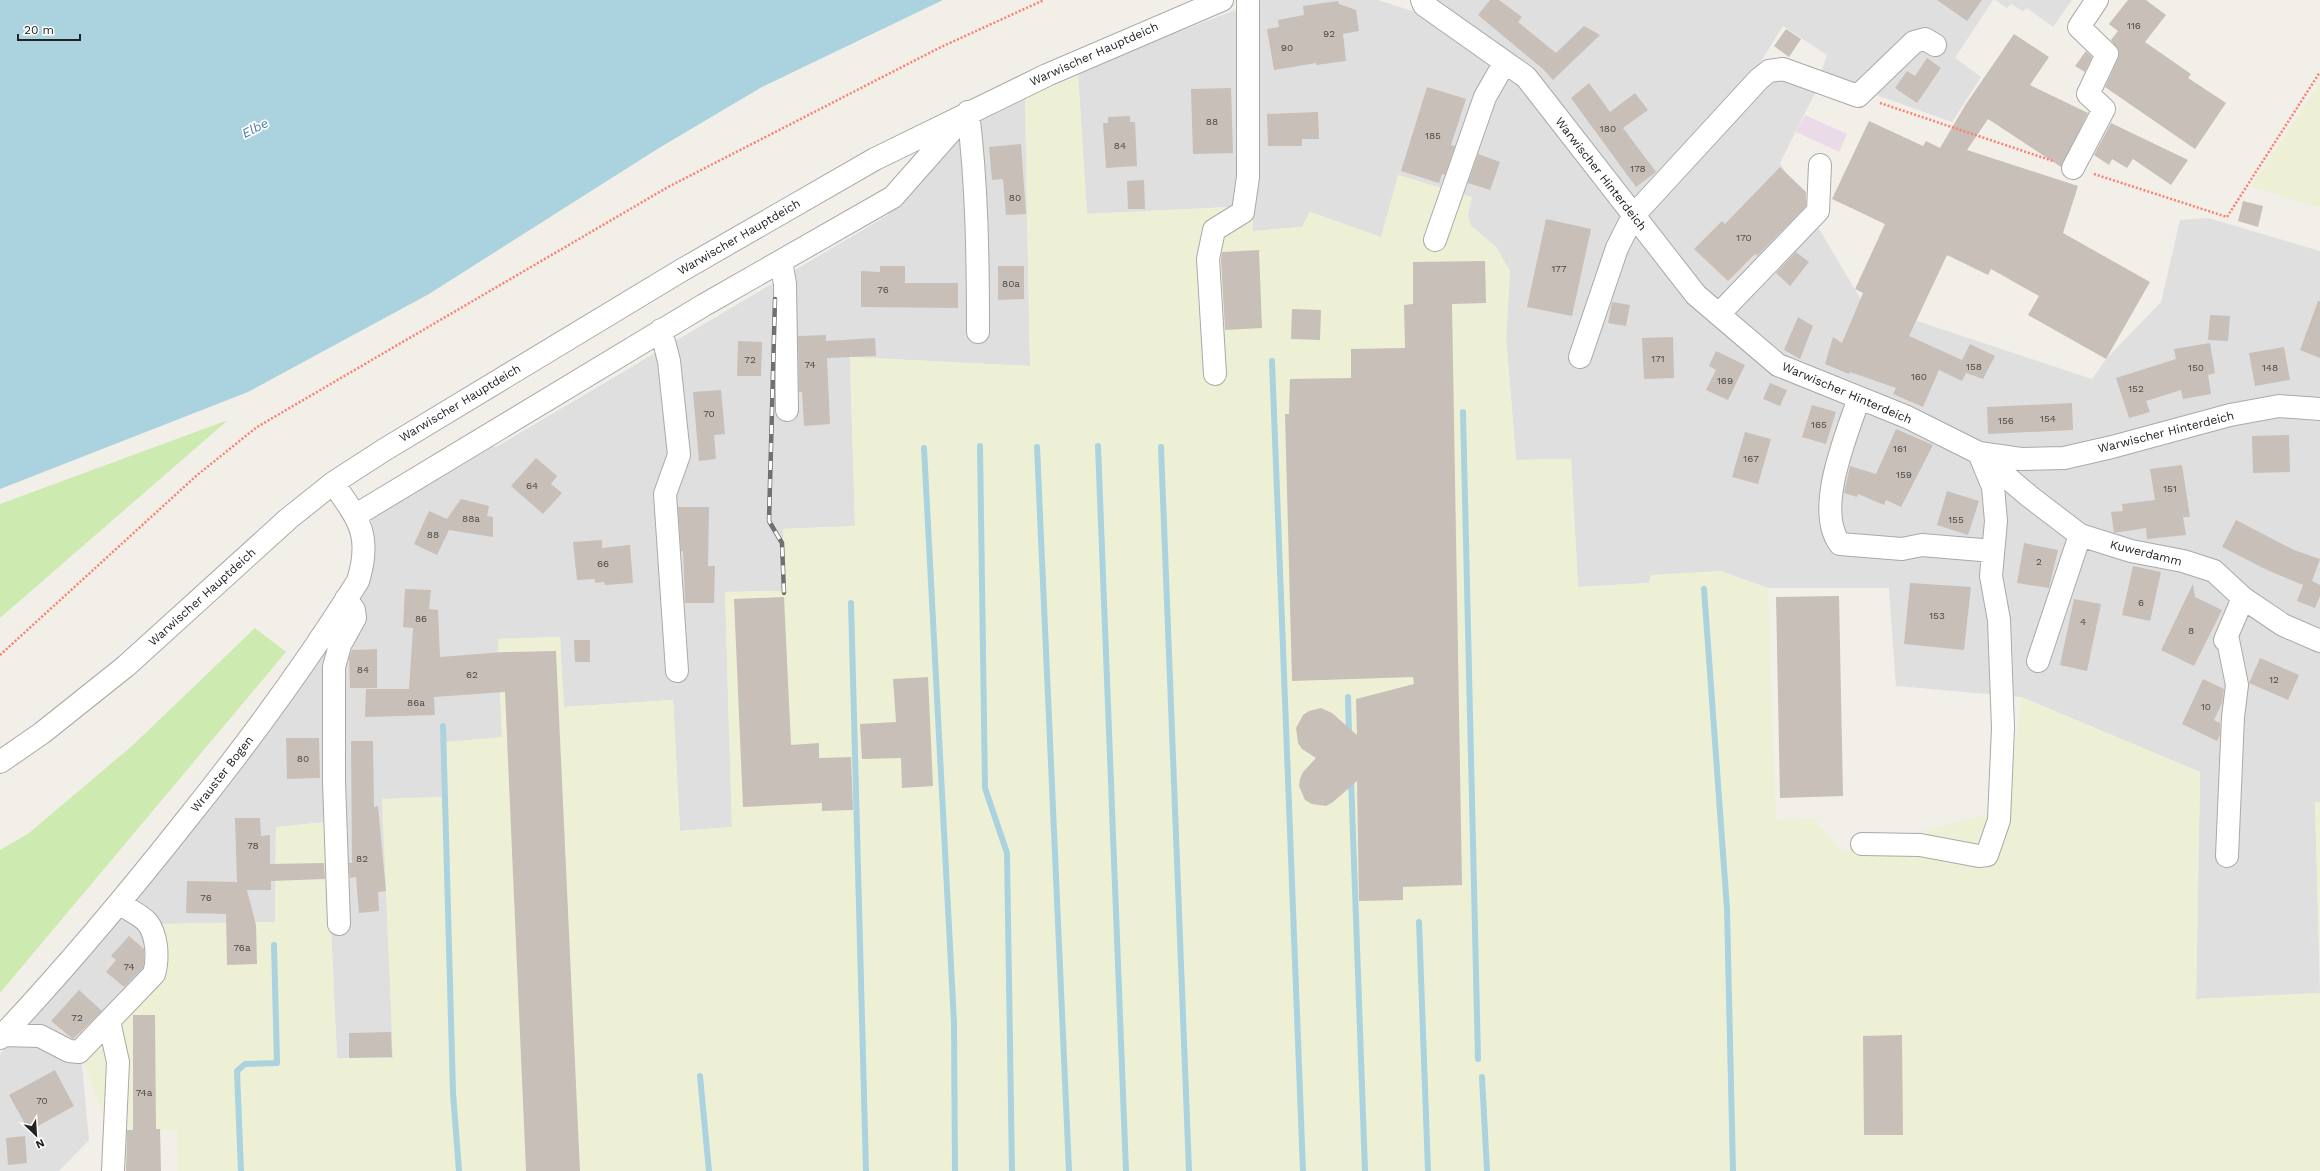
<svg xmlns="http://www.w3.org/2000/svg" width="2320" height="1171" font-family="'Work Sans',sans-serif">
<style>
.residential{fill:#e0dfdf}
.industrial{fill:#ebdbe8}
.farmland{fill:#eef0d5}
.grass{fill:#cdebb0}
.water{fill:#aad3df}
.lines{fill:none;stroke-linecap:round;stroke-linejoin:round}
.stream{stroke:#aad3df;stroke-width:6}
.building{fill:#c7bfb8}
.minor-casing{stroke:#a9a9a9;stroke-width:24}
.path{stroke:#fa8072;stroke-width:2.5;stroke-dasharray:2 2;stroke-linecap:butt}
.minor{stroke:#fff;stroke-width:22}
.rail-casing{stroke:#707070;stroke-width:4.5}
.rail{stroke:#fff;stroke-width:3;stroke-dasharray:9;stroke-linecap:butt}
.labels{text-anchor:middle;dominant-baseline:central;stroke-width:3.5;stroke-linejoin:round;paint-order:stroke}
.number-label{font-size:10px;fill:#4b4948}
.street-label{font-size:12px;fill:#222;stroke:#fff}
.water-label{font-size:13px;font-style:italic;fill:#4a7aab;stroke:#fff}
</style>
<rect width="100%" height="100%" fill="#f2efe9"/>
<!-- residential -->
<path class="residential" d="M1262,0H1378L1415,12L1433,0H1993L1955,58L1981,77L1952,122L1820,75L1827,55L1783,26L1750,79H1797L1816,91L1780,163L1863,303L2092,379L2106,359L2161,302L2180,220L2208,218L2320,251V802H2315L2320,993L2196,999L2200,772L2021,697L1896,686L1889,588H1768L1720,571L1649,583L1578,587L1571,459L1516,460L1506,337L1510,272L1496,247L1471,226L1468,216L1381,237L1310,212L1302,227L1252,231L1251,206L1087,214L1078,75L1162,38Z
M1995,0H2072L2053,27L2027,8L2023,11L2011,4L2007,8Z
M1025,99L1030,366L850,357L855,526L783,529L784,591L725,592L732,827L680,831L673,700L563,707L560,637L498,639L502,737L445,797L383,799L393,1058H337L326,822L276,828L275,922L162,924L163,970L81,1055L89,1140L59,1171H0V1054L123,915L373,562L374,535L371,520L374,512L487,444L496,447L888,215V209L966,127Z"/>
<!-- industrial -->
<path class="industrial" d="M1805,115L1847,134L1839,152L1796,132Z"/>
<!-- farmland -->
<path class="farmland" d="M1078,75L1087,214L1252,206L1253,231L1302,227L1310,212L1381,237L1398,175L1472,197L1468,216L1471,226L1496,247L1510,271L1506,337L1516,460L1571,459L1578,587L1649,583L1651,575L1721,571L1768,588L1776,820L1814,818L1842,852L2008,809L2021,697L2200,772L2196,999L2320,993V1171H580L556,651L504,652L526,1171H178L177,1130L109,1131L81,1055L163,970L162,924L275,922L276,827L326,822L337,1058H393L382,799L444,797L445,742L502,737L498,639L560,637L564,707L673,700L680,831L732,827L725,592L784,591L783,529L855,526L850,357L1030,366L1025,99Z
M2320,82V208L2251,187Z
M2315,802H2320V964Z"/>
<!-- grass -->
<path class="grass" d="M228,420L0,618V504Z
M255,628L286,652L0,993V850L29,833L133,745Z"/>
<!-- water -->
<path class="water" d="M0,0H943L762,87L659,148L429,294L248,392L0,489Z"/>
<g class="lines">
<!-- stream -->
<path class="stream" d="M1272,361L1303,1171
M1463,412L1478,1059
M980,446L985,788L1007,853L1012,1171
M1098,446L1126,1171
M1037,447L1069,1171
M1161,447L1189,1171
M924,448L954,1023L955,1171
M1704,589L1727,909L1733,1171
M851,603L866,1171
M1348,697L1349,735
M443,726L453,1093L459,1171
M1351,778L1365,1171
M1419,922L1428,1171
M700,1076L709,1171
M1482,1077L1487,1171
M241,1171L237,1071L245,1064L277,1063L274,945"/>
</g>
<!-- building -->
<path class="building" d="M1490,0H1499L1522,17L1518,22L1556,53L1584,26L1600,35L1553,80L1543,69L1478,15Z
M1937,0H1982L1967,21Z
M2128,0H2146L2166,15L2145,42L2191,74L2188,78L2226,103L2195,149L2105,87L2118,59L2119,52L2111,40L2118,31L2109,24Z
M1338,1L1339,4L1356,10L1359,31L1343,34L1346,61L1316,65V63L1274,70L1267,29L1279,27L1278,20L1304,15L1303,6Z
M1786,29L1801,39L1789,57L1774,46Z
M2014,34L2049,57L2030,85L2088,113L2061,167L1988,119L1967,150L2078,186L2063,233L2150,282L2106,359L2028,315L2039,296L1991,269L1988,275L1947,255L1909,336L1962,360L1970,344L1995,356L1983,379L1966,373L1962,381L1939,370L1923,407L1893,394L1896,388L1850,372L1849,374L1825,364L1833,337L1842,343L1863,293L1855,289L1885,224L1832,199L1869,121L1923,146L1926,141L1940,148L1966,104Z
M2086,51L2092,57L2085,72L2075,66Z
M1927,58L1941,68L1917,103L1895,88L1907,71L1915,76Z
M1589,83L1610,112L1635,93L1648,110L1623,128L1656,172L1636,187L1571,98Z
M1427,87L1466,99L1451,145L1455,146L1445,175L1442,174L1439,183L1401,171Z
M1231,88L1233,153L1193,154L1191,89Z
M1318,112L1319,139H1302V146H1268L1267,114Z
M1130,116V122H1135L1137,166L1106,168L1103,123H1108V117Z
M2111,123L2188,160L2171,185L2133,159L2127,168L2112,159L2109,165L2094,155Z
M1021,144L1026,214L1006,215L1003,179L992,180L989,147Z
M1478,154L1500,162L1490,190L1468,183Z
M1780,167L1806,192V206L1757,256L1755,254L1728,281L1694,249L1722,221L1725,224Z
M1144,180L1145,209H1128L1127,181Z
M2243,201L2263,206L2258,227L2238,221Z
M1546,219L1591,229L1572,316L1527,307Z
M1259,250L1262,328L1225,330L1221,260L1222,252Z
M1796,252L1809,262L1790,286L1776,273Z
M1485,261L1486,303L1452,304L1462,885L1403,887V900L1359,901L1357,781L1333,802L1326,806L1312,804L1305,800L1299,786L1300,779L1303,772L1316,758L1302,749L1298,743L1296,728L1303,715L1309,711L1321,708L1332,713L1357,735L1356,699L1414,684L1413,677L1292,681L1285,414H1289L1290,379L1351,378V349L1405,348L1404,305L1413,304V262Z
M880,266H905V283H958V308L861,307V271L880,272Z
M998,266H1024V299L998,300Z
M2318,301H2320V358L2300,350Z
M1612,302L1630,305L1626,326L1608,323Z
M1292,309L1321,310L1320,340L1291,339Z
M2210,315L2230,316L2228,341L2208,340Z
M1798,317L1813,326L1800,359L1784,350Z
M826,335V341L875,338L876,356L827,358L830,424L804,426L802,392H799L798,336Z
M1673,337L1674,378L1644,379L1642,338Z
M738,341L762,342L761,376H737Z
M2210,343L2215,373L2208,375L2211,394L2183,399L2181,390L2146,401L2150,412L2129,418L2116,378L2176,359L2174,349Z
M2284,347L2290,380L2255,386L2249,353Z
M1716,351L1745,365L1728,400L1706,390L1716,370L1709,366Z
M1770,383L1787,390L1780,406L1763,399Z
M721,390L725,434L714,435L716,459L699,461L693,392Z
M2072,403L2073,430L1988,434L1987,407Z
M1812,405L1836,412L1826,444L1802,437Z
M1896,429L1933,445L1901,507L1886,500L1884,505L1858,494L1857,497L1844,493L1850,466L1876,474Z
M1745,432L1771,439L1758,484L1732,477Z
M2289,435L2290,472L2253,473L2252,436Z
M536,458L557,476L551,484L562,493L543,514L511,486Z
M2182,465L2190,517H2183L2186,535L2147,539L2146,528L2114,533L2111,512L2123,511L2122,504L2155,500L2150,469Z
M1947,491L1979,501L1968,535L1937,525Z
M461,499L489,506L487,516L493,517V537L449,530L437,555L414,544L429,511L447,519Z
M678,507H709L708,566H715L714,603H685L683,551H681Z
M2236,520L2294,550L2320,559L2312,581L2320,585V596L2315,608L2297,601L2303,585L2267,570L2222,547Z
M602,540V548L630,545L633,583L605,585L604,582L595,583V579L577,580L573,542Z
M2024,543L2058,550L2049,588L2017,583Z
M2133,566L2161,572L2150,621L2122,615Z
M1910,583L1971,587L1964,650L1904,644Z
M2193,584L2195,597L2222,610L2194,666L2161,650Z
M405,589L431,590L429,609L438,610L440,657L504,652L556,651L580,1171H526L505,692L434,697L435,715L365,717L366,689H409L413,628L403,627Z
M1839,596L1843,796L1780,798L1776,597Z
M784,597L791,745L819,743V758L851,757L853,810L822,811V803L743,807L734,599Z
M2074,599L2101,604L2087,671L2060,665Z
M574,640H590V662H575Z
M377,649V688H350L349,658L352,650Z
M2260,658L2299,675L2288,700L2249,683Z
M928,677L933,786L902,788L901,758L862,759L860,724L896,722L893,679Z
M2203,679L2224,689L2222,703L2214,720L2220,723V735L2217,741L2182,724Z
M286,738H319L320,778L287,779Z
M351,741H373L374,807L378,806L386,891L378,892L379,911L359,913L356,877L350,878L349,863H352Z
M235,818H260L261,836L270,835V864L324,863L325,879L271,881V890H247L256,925L257,964L227,965L226,914L186,913L187,881L237,882Z
M129,936L144,949V962L143,968L124,987L106,972L116,960L111,956Z
M79,990L102,1011L73,1039L51,1021Z
M133,1015H155L156,1129H160L161,1171H126L127,1130H133Z
M391,1032L392,1057L349,1058V1033Z
M1902,1035L1903,1135H1864L1863,1036Z
M55,1070L74,1106L29,1131L9,1095Z
M25,1136L27,1163L8,1165L6,1138Z"/>
<g class="lines">
<defs>
<path id="minor" d="M1422,0L1424,5L1526,77L1696,295L1778,365L1907,417L1979,453L2021,459L2064,458L2112,447L2230,415L2279,406L2320,409
M968,112C977,184 978,259 978,332
M2073,168L2104,109L2088,94L2107,54L2079,27L2097,0
M1435,240L1485,97L1505,62
M781,261L785,284L787,410
M1719,314L1818,211L1820,165
M661,330L669,361L679,455L665,494L677,671
M1580,357L1617,248L1633,216L1759,79L1769,71L1783,69L1858,96L1914,42L1925,39L1935,45
M1215,374L1208,259L1214,230L1243,212L1248,177V0
M1859,398C1847,434 1814,510 1840,544L1902,549L1922,545L1993,551
M1982,456L2029,496L2080,535L2131,551L2183,561L2214,571L2243,598L2283,625L2320,641
M356,515L704,305L893,197L961,120
M2225,640L2243,598
M2038,661L2080,535
M0,762L42,733L126,666L288,519L333,483L384,450L682,270L875,159L1047,75L1222,0
M1862,844L1920,845L1979,856L1987,855L1999,820L2003,728L1999,620L1991,576L1996,521L1993,487L1979,453
M2227,856L2233,717L2237,685L2227,635
M339,924L334,782V667L340,645L355,618L354,610L346,599
M109,1021L118,1062L113,1171
M2,1035L40,1036L69,1051L79,1052L154,974C157,964 157,956 156,946C152,918 142,918 120,904
M0,1038C66,968 127,895 187,819C248,743 306,664 358,581C372,535 359,520 333,483"/>
</defs>
<!-- minor casing -->
<use href="#minor" class="minor-casing"/>
<!-- path -->
<path class="path" d="M1880,103L2053,161
M2094,174L2227,217L2320,72
M0,655L196,476L257,427L668,187L941,47L1044,0"/>
<!-- minor -->
<use href="#minor" class="minor"/>
<defs>
<path id="rail" d="M775,299L769,521L782,543L784,593"/>
</defs>
<!-- rail casing -->
<use href="#rail" class="rail-casing"/>
<!-- rail -->
<use href="#rail" class="rail"/>
</g>
<g class="labels">
<!-- number labels -->
<g class="number-label">
<text x="2134" y="25">116</text>
<text x="1329" y="33">92</text>
<text x="1287" y="47">90</text>
<text x="1212" y="121">88</text>
<text x="1608" y="128">180</text>
<text x="1433" y="135">185</text>
<text x="1120" y="145">84</text>
<text x="1638" y="168">178</text>
<text x="1015" y="197">80</text>
<text x="1744" y="237">170</text>
<text x="1559" y="268">177</text>
<text x="1011" y="283">80a</text>
<text x="883" y="289">76</text>
<text x="1658" y="358">171</text>
<text x="750" y="359">72</text>
<text x="810" y="364">74</text>
<text x="1974" y="366">158</text>
<text x="2196" y="367">150</text>
<text x="2270" y="367">148</text>
<text x="1919" y="376">160</text>
<text x="1725" y="380">169</text>
<text x="2136" y="388">152</text>
<text x="709" y="413">70</text>
<text x="2048" y="418">154</text>
<text x="2006" y="420">156</text>
<text x="1819" y="424">165</text>
<text x="1900" y="448">161</text>
<text x="1751" y="458">167</text>
<text x="1904" y="474">159</text>
<text x="532" y="485">64</text>
<text x="2170" y="488">151</text>
<text x="471" y="518">88a</text>
<text x="1956" y="519">155</text>
<text x="433" y="534">88</text>
<text x="2039" y="561">2</text>
<text x="603" y="563">66</text>
<text x="2141" y="602">6</text>
<text x="1937" y="615">153</text>
<text x="421" y="618">86</text>
<text x="2083" y="621">4</text>
<text x="2191" y="630">8</text>
<text x="363" y="669">84</text>
<text x="472" y="674">62</text>
<text x="2274" y="679">12</text>
<text x="416" y="702">86a</text>
<text x="2206" y="706">10</text>
<text x="303" y="758">80</text>
<text x="253" y="845">78</text>
<text x="362" y="858">82</text>
<text x="206" y="897">76</text>
<text x="242" y="947">76a</text>
<text x="129" y="966">74</text>
<text x="77" y="1017">72</text>
<text x="144" y="1092">74a</text>
<text x="42" y="1100">70</text>
</g>
<!-- street labels -->
<g class="street-label">
<text transform="translate(1094 54) rotate(-24)">Warwischer Hauptdeich</text>
<text transform="translate(1601 174) rotate(52)">Warwischer Hinterdeich</text>
<text transform="translate(739 237) rotate(-30)">Warwischer Hauptdeich</text>
<text transform="translate(1847 393) rotate(23)">Warwischer Hinterdeich</text>
<text transform="translate(460 403) rotate(-31)">Warwischer Hauptdeich</text>
<text transform="translate(2166 432) rotate(-14)">Warwischer Hinterdeich</text>
<text transform="translate(2146 553) rotate(14)">Kuwerdamm</text>
<text transform="translate(202 597) rotate(-42)">Warwischer Hauptdeich</text>
<text transform="translate(222 774) rotate(-52)">Wrauster Bogen</text>
</g>
<!-- water labels -->
<g class="water-label">
<text transform="translate(255 128) rotate(-27)">Elbe</text>
</g>
</g>
<!-- north arrow -->
<g transform="translate(36 1135) rotate(155)" stroke="#ffffff" stroke-width="3" paint-order="stroke">
<path d="M0-3L7 15L0 10L-7 15Z" fill="#222222"/>
<text y="-6" font-size="11" font-weight="bold" text-anchor="middle" fill="#222222">N</text>
</g>
<!-- scale -->
<path d="M18 34v6h62v-6" fill="none" stroke="#222222" stroke-width="2"/>
<text x="24" y="34" font-size="12" fill="#222222" stroke="#ffffff" stroke-width="3" paint-order="stroke">20 m</text>
</svg>
